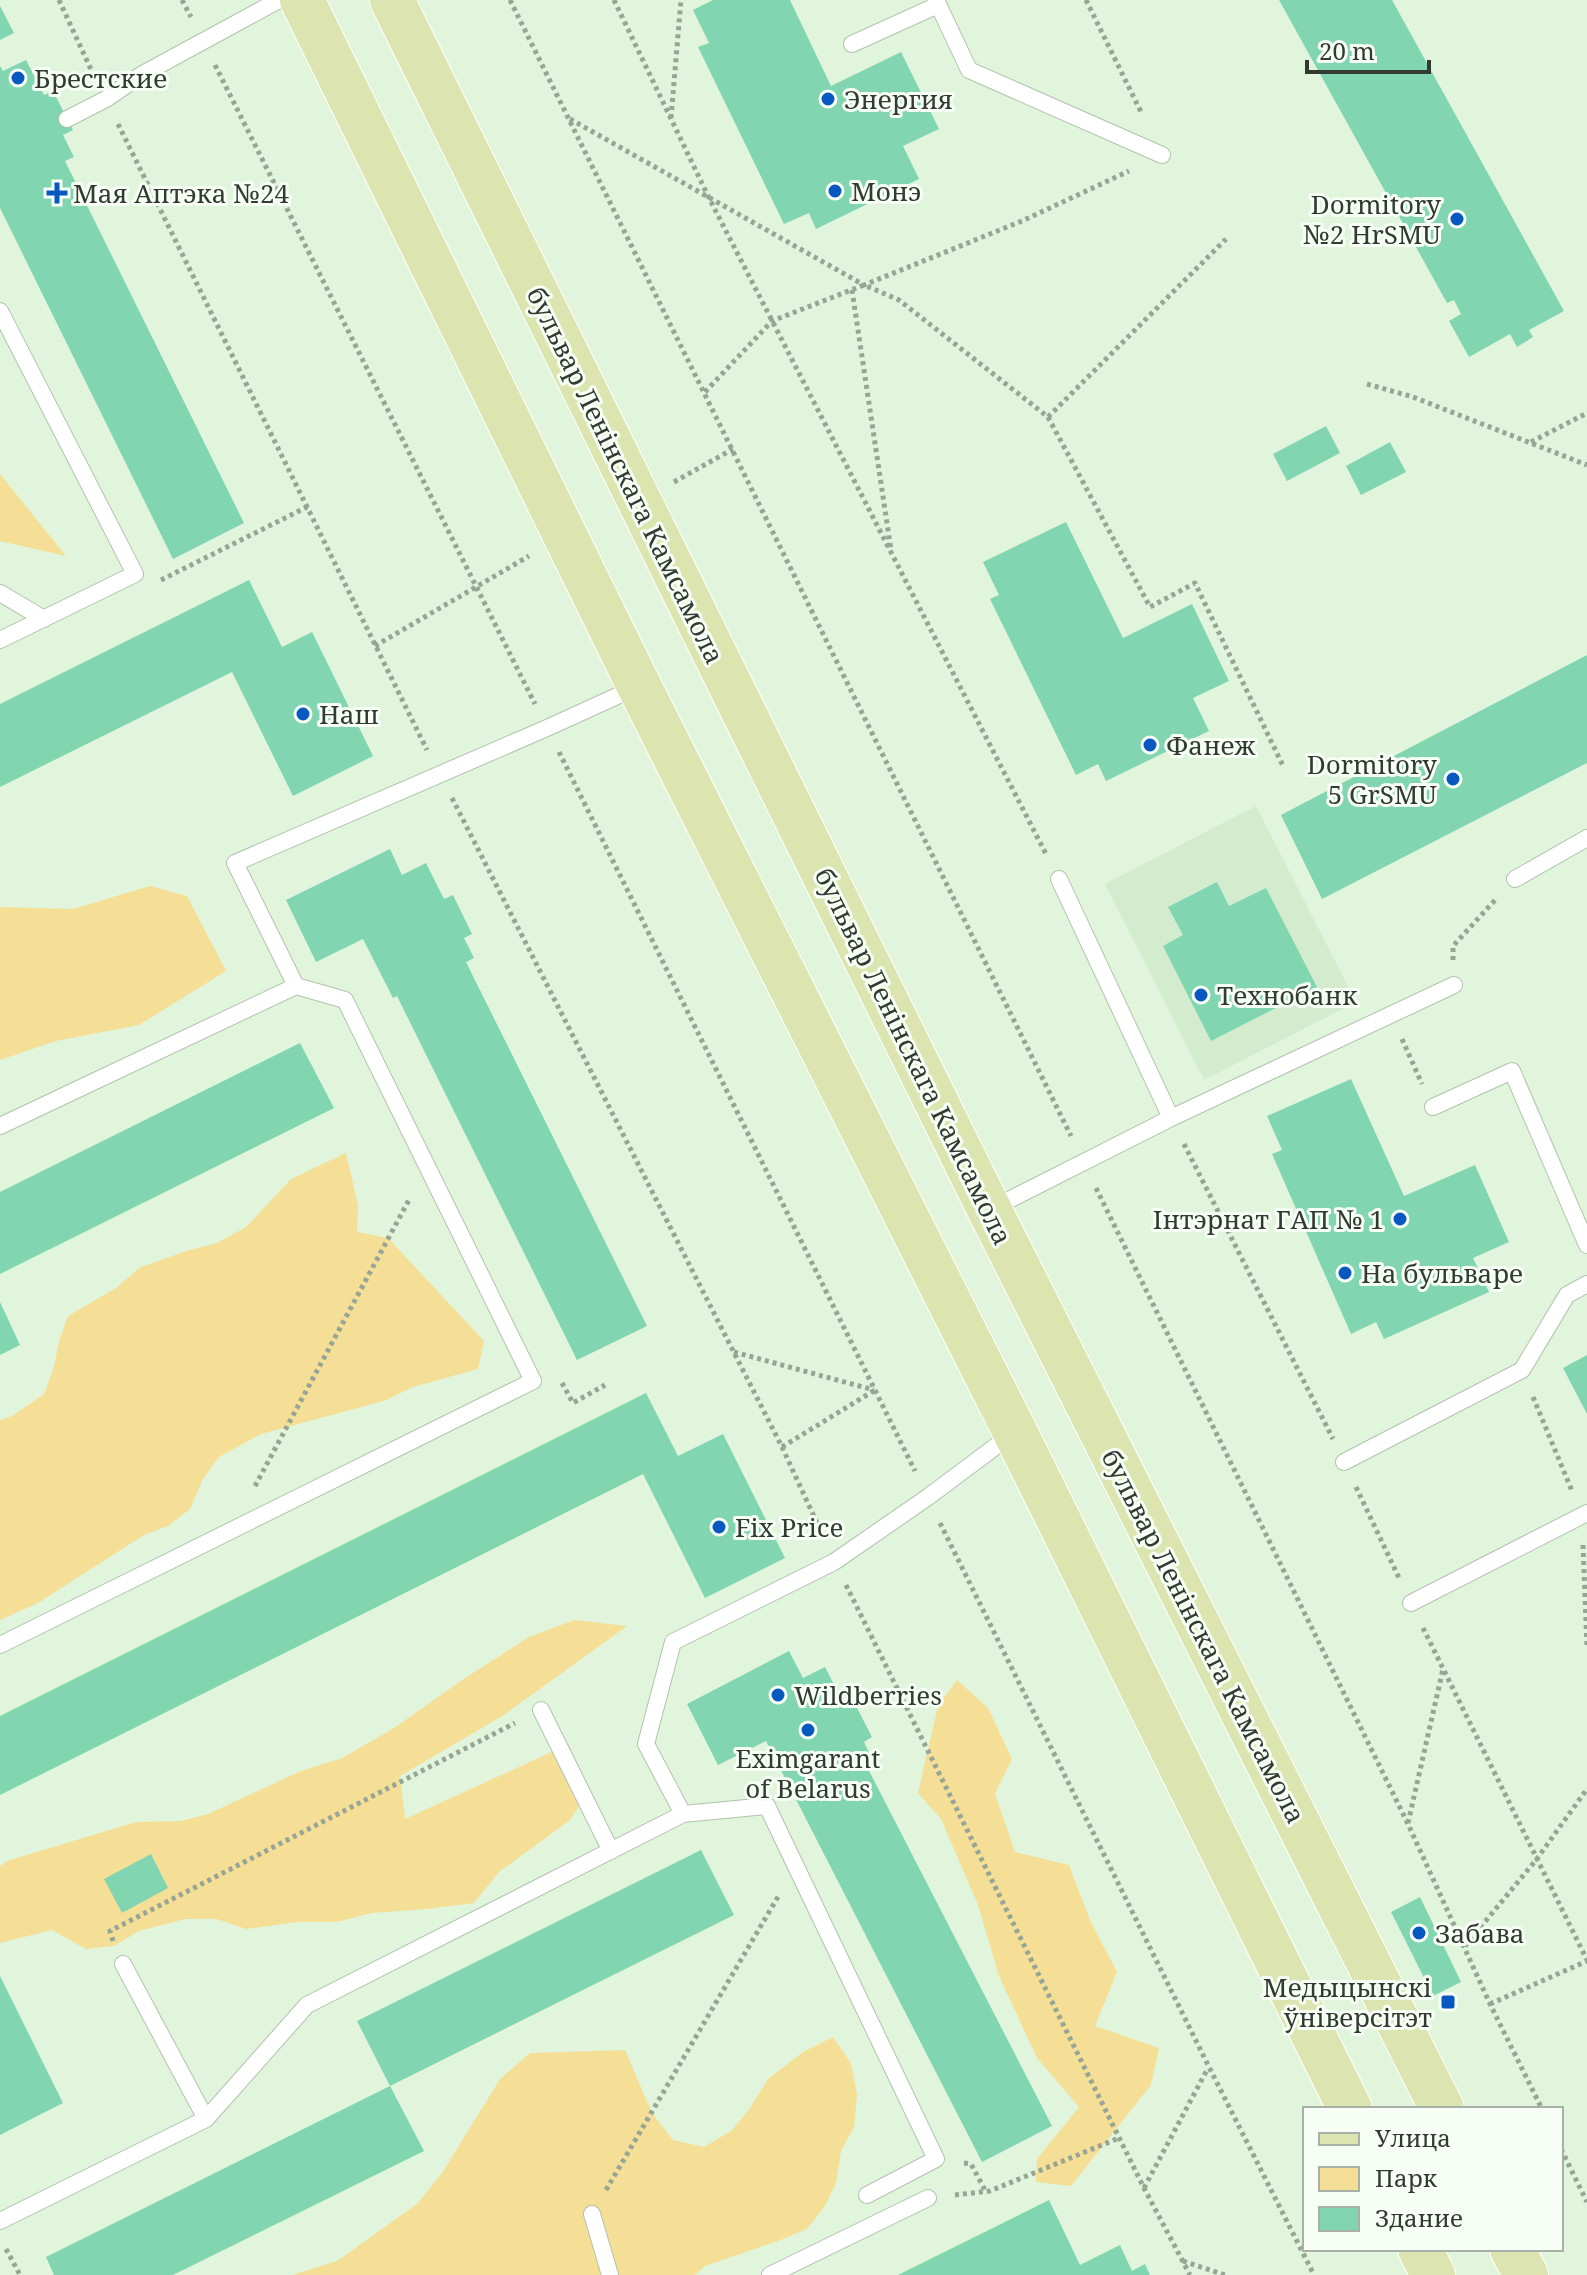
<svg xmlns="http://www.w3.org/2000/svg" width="1587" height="2275" font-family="'Noto Serif',serif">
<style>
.built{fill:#d3ecce}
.green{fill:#f5df97}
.building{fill:#81d5b0}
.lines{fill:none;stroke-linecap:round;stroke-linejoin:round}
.lane-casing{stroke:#b1c3ad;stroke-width:18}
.primary-casing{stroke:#fff;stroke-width:46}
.path{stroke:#97a594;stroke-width:5;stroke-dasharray:4 4;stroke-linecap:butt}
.lane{stroke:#fff;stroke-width:16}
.primary{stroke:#dce5af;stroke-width:44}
.poi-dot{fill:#0858c2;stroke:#f6fef5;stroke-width:3}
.labels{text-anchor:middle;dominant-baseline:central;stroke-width:6;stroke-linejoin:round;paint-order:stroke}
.poi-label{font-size:26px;fill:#323a31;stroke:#f6fef5;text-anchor:start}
.street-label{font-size:26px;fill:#323a31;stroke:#f6fef5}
</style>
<rect width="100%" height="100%" fill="#e1f5dd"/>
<!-- built -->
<path class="built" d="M1256,806L1356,1002L1204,1080L1105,884Z"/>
<!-- green -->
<path class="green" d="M0,474L66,556L0,541Z
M150,886L187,896L226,971L139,1025L56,1041L0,1060V907L73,909Z
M346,1153L358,1205L357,1232L388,1238L484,1341L478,1369L413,1387L384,1401L261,1434L219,1457L203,1479L190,1509L168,1526L144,1535L38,1603L0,1620V1420L12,1416L44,1394L54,1367L59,1341L68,1316L116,1288L139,1268L186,1251L217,1243L246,1227L291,1179Z
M574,1620L627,1626L504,1715L400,1776L405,1819L569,1744L584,1798L570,1820L499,1872L474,1903L427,1909L372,1913L337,1922H297L246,1929L216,1919H185L139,1931L114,1946L86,1949L52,1930L0,1943V1866L7,1861L136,1822L181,1821L208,1814L301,1771L342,1758L394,1728L465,1678L529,1637Z
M957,1680L988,1708L1012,1759L995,1794L1015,1852L1069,1865L1090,1920L1117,1972L1095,2026L1159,2048L1151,2085L1071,2186L1036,2182L1037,2159L1079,2107L1037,2058L999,1976L978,1905L941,1819L918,1793L938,1706Z
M833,2037L851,2063L857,2095L854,2127L841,2151L836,2183L825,2206L807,2229L778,2241L705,2266L695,2275H292L337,2261L417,2204L442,2173L500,2079L530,2053L625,2050L652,2113L673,2140L704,2147L731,2131L748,2111L768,2079L803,2052Z"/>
<!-- building -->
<path class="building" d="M713,0H790L831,86L901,52L939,129L903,146L919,179L816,229L809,213L784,224L698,47L709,43L693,10Z
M1279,0H1392L1564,311L1529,330L1533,337L1517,347L1510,334L1469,357L1449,321L1461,314L1454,300L1447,303Z
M0,6L14,33L0,40Z
M26,60L44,95L53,91L73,130L63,135L74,157L65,161L244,523L173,559L0,208V66L3,71Z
M1326,426L1340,453L1287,481L1273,454Z
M1390,442L1406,472L1361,495L1346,466Z
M1066,522L1123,638L1192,604L1229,681L1193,698L1209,731L1106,781L1098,764L1076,775L990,599L999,595L983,562Z
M249,580L282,647L312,632L373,756L293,796L232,672L0,787V704Z
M1587,655V763L1322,899L1281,815Z
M390,849L402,875L426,863L444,899L453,895L472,934L464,938L474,958L466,962L647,1326L577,1360L397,996L393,998L363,939L316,962L286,900Z
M1217,882L1229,906L1266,888L1317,987L1211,1041L1163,946L1183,935L1168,907Z
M300,1043L334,1108L0,1274V1192Z
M1351,1079L1404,1196L1475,1165L1509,1242L1473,1258L1489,1292L1384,1339L1376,1322L1351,1334L1272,1154L1282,1150L1267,1116Z
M0,1302L20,1345L0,1355Z
M1587,1355V1414L1563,1368Z
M646,1393L678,1456L723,1434L785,1558L705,1598L643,1474L0,1795V1716Z
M789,1651L803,1678L825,1667L843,1702L852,1698L872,1737L864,1742L873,1761L866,1765L1052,2126L982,2162L766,1741L718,1765L687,1704Z
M701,1850L734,1915L390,2086L357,2021Z
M151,1854L168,1888L122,1913L104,1879Z
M1420,1897L1461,1982L1433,1996L1391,1912Z
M0,1976L63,2103L0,2135Z
M390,2086L424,2151L173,2275H54L46,2257Z
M1049,2200L1080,2265L1120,2245L1132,2271L1145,2264L1150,2275H898Z"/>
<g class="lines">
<defs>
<path id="lane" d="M936,0L969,70L1162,155
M852,44L938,5
M67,119L106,99L141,75L279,0
M0,311L135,574L0,640
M0,593L44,619
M1059,879L1171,1118
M1515,879L1587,838
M296,986L235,863L547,728L639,686
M1433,1107L1512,1071L1587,1245
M0,1126L296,986L345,1000L533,1381L0,1645
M991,1209L1171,1118L1454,985
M1344,1462L1522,1370L1567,1295L1587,1284
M1411,1603L1587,1513
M541,1710L611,1851
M683,1814L646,1744L673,1642L834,1562L928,1497L1015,1432
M123,1964L206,2119
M592,2214L610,2275
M0,2221L206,2119L307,2005L683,1814L767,1806L936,2159L867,2195
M770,2275L928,2198"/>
<path id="primary" d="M302,0L639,686L1015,1432L1350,2109
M392,0L989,1209L1442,2109
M1420,2249L1433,2275
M1512,2249L1526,2275"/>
</defs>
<!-- lane casing -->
<use href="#lane" class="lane-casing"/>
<!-- primary casing -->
<use href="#primary" class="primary-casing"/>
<!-- path -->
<path class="path" d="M59,0L94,76
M182,0L191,17
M510,0L1071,1136
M614,0L709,198L1047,856
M1086,0L1142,114
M215,65L535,704
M671,118L681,0
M570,119L864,285L1022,221L1129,171
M118,124L427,750
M852,290L891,550
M1367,384L1413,397L1587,465
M705,392L772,321L864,285L899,300L1048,417L1226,239
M1048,417L1150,607L1195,583L1284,768
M1531,442L1587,413
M674,482L733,449
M161,580L307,507
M375,646L529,556
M559,752L915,1471
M452,798L782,1447L823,1536
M1453,960V946L1496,899
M1402,1039L1422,1084
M1184,1144L1333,1439
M1096,1188L1408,1824L1490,2004L1542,2109
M734,1352L874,1390
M562,1383L573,1403L605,1385
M1533,1397L1572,1491
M782,1447L875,1390
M255,1486L410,1198
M1356,1487L1400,1580
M940,1523L1209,2067L1314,2275
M1583,1545L1587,1647
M846,1585L1144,2188L1190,2275
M1423,1628L1587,1960
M1408,1823L1443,1669
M113,1941L110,1931L515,1723
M1465,1946L1536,1860L1587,1789
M1490,2004L1587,1961
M1561,2149L1587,2202
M964,2163L971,2164L986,2192
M1144,2188L1208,2068
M606,2190L779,1895
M955,2195L990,2191L1119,2138
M6,2249L20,2275
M1183,2261L1225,2275"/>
<!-- lane -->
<use href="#lane" class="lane"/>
<!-- primary -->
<use href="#primary" class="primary"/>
</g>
<!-- markers -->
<g class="poi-dot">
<circle cx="18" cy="78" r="8"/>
<circle cx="828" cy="99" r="8"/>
<circle cx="835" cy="191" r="8"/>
<path d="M53 181h8v8h8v8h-8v8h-8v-8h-8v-8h8z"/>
<circle cx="1457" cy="219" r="8"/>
<circle cx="303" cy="714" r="8"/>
<circle cx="1150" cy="745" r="8"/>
<circle cx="1453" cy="779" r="8"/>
<circle cx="1201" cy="995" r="8"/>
<circle cx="1400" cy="1219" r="8"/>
<circle cx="1345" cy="1273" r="8"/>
<circle cx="719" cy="1527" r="8"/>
<circle cx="778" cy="1695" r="8"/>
<circle cx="808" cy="1730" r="8"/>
<circle cx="1419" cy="1933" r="8"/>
<rect x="1440" y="1994" width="16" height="16" rx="4"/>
</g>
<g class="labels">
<!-- poi labels -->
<g class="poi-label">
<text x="34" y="78">Брестские</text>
<text x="844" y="99">Энергия</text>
<text x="851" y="191">Монэ</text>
<text x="73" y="193">Мая Аптэка №24</text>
<text x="1441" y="204" text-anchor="end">Dormitory<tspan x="1441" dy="30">№2 HrSMU</tspan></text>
<text x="319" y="714">Наш</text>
<text x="1166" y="745">Фанеж</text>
<text x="1437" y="764" text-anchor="end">Dormitory<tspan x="1437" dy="30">5 GrSMU</tspan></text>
<text x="1217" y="995">Технобанк</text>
<text x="1384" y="1219" text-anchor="end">Інтэрнат ГАП № 1</text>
<text x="1361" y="1273">На бульваре</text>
<text x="735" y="1527">Fix Price</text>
<text x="794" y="1695">Wildberries</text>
<text x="808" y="1758" text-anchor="middle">Eximgarant<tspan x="808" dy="30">of Belarus</tspan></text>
<text x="1435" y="1933">Забава</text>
<text x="1432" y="1987" text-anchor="end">Медыцынскі<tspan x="1432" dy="30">ўніверсітэт</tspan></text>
</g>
<!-- street labels -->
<g class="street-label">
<text transform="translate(626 475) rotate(64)">бульвар Ленінскага Камсамола</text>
<text transform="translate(914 1056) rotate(64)">бульвар Ленінскага Камсамола</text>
<text transform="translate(1204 1636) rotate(63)">бульвар Ленінскага Камсамола</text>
</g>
</g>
<!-- legend -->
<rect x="1303" y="2107" width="260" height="144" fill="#f6fef5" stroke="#a8b0a7" stroke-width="2"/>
<rect x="1319" y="2133" width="40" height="12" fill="#dce5af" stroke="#a8b0a7" stroke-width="2"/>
<text x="1375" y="2147" font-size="24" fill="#323a31">Улица</text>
<rect x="1319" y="2167" width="40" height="24" fill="#f5df97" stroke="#a8b0a7" stroke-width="2"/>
<text x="1375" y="2187" font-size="24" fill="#323a31">Парк</text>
<rect x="1319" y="2207" width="40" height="24" fill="#81d5b0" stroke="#a8b0a7" stroke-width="2"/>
<text x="1375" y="2227" font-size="24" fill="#323a31">Здание</text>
<!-- scale -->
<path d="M1307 60v12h122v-12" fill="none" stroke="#323a31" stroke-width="4"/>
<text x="1319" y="60" font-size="24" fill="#323a31" stroke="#f6fef5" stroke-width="6" paint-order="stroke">20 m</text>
</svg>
